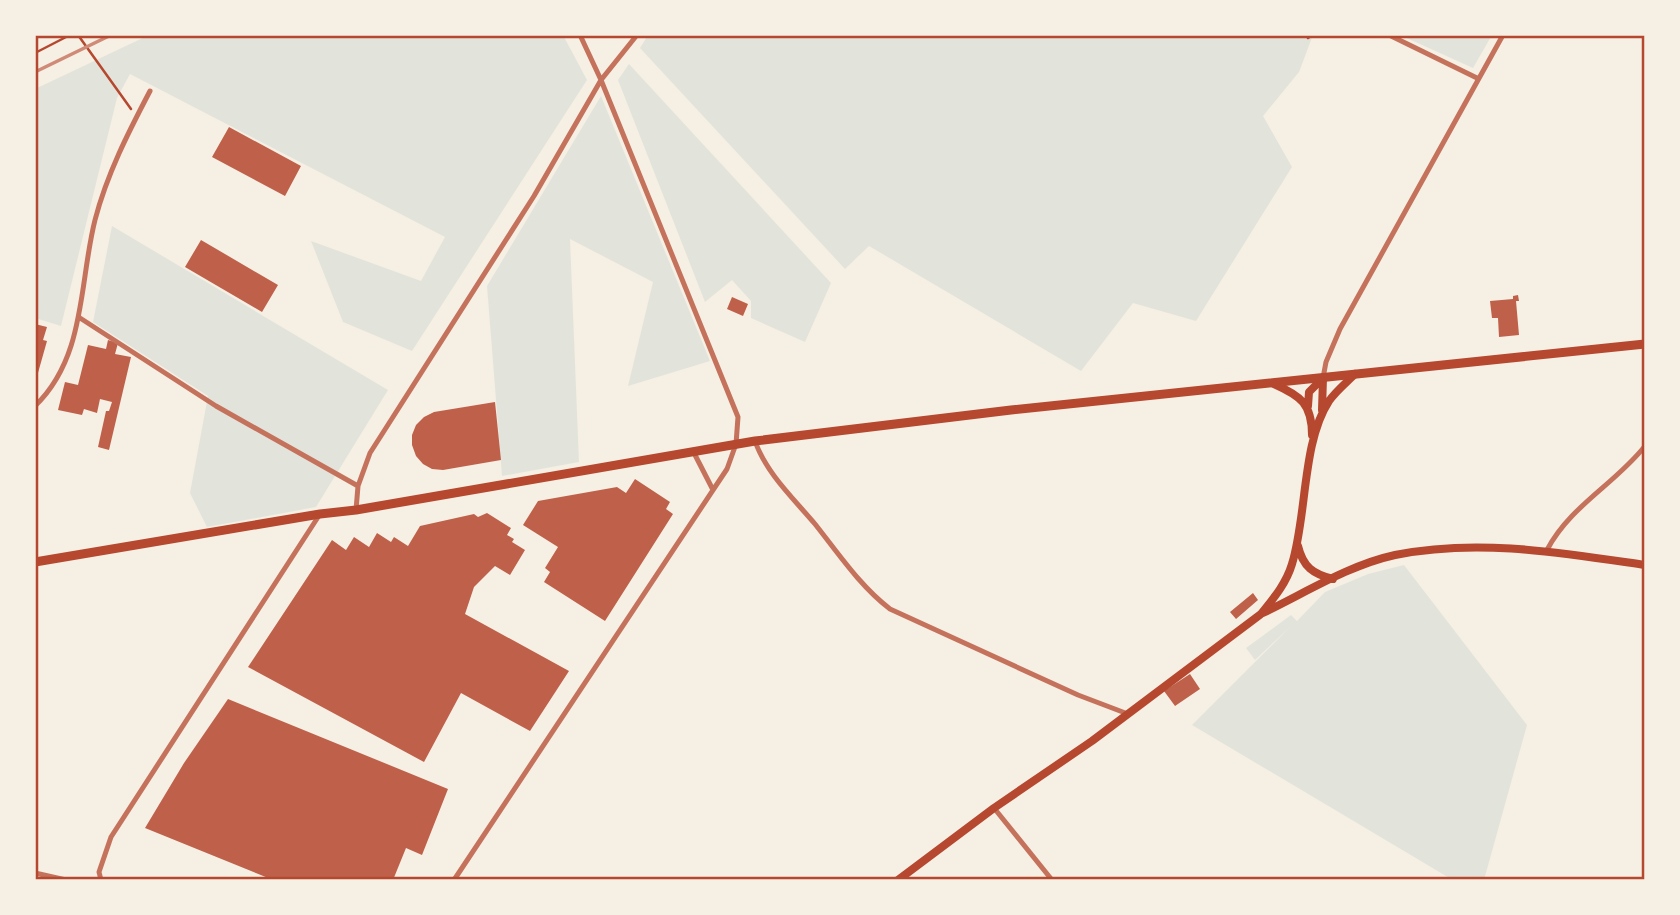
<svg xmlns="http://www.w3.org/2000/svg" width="1680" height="915" font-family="'Golos Text',sans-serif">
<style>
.green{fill:#e2e4dc}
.building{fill:#bf614a}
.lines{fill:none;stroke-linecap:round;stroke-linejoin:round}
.path{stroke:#b5482f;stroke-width:2.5}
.minor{stroke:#c5725c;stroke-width:5}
.secondary{stroke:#b5482f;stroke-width:8}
.primary{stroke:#b5482f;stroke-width:9}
.rail{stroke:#cf8b77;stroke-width:3.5}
.neatline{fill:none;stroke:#b5482f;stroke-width:2.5}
</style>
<rect width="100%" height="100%" fill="#f6efe4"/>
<!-- green -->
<path class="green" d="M149,35H563L587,80L412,351L343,322L311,241L421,281L445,237L130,74L117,98L61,326L35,318V89Z
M648,35H1313L1299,72L1263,116L1292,167L1196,321L1133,303L1081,371L869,246L845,269L640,48Z
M1400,35H1492L1473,68Z
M629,64L831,283L805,342L751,318V301L732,280L705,302L618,80Z
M601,96L710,361L628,386L653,282L570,239L579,462L502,476L487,286Z
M112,226L388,390L316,507L207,527L190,493L208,396L93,322Z
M1404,565L1527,725L1484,880H1454L1446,876L1192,725L1290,627L1255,660L1246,648L1291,615L1297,621L1325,592L1368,574Z"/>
<!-- building -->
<path class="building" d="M229,127L301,166L285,196L212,157Z
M201,240L278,285L262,312L185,267Z
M1518,295L1519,301H1516L1519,335L1499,337L1498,318H1492L1490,301L1513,299V296Z
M732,297L748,304L743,316L727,309Z
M35,324L47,327L43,340L47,341L36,380Z
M108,340L118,343L115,354L131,357L109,450L98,447L106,411H109L112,402L100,399L97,413L84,409L82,415L58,410L65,382L78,385L88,345L106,349Z
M495,402L501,460L443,470L432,469L423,464L416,456L412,445V435L416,425L424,417L434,412Z
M635,479L670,502L666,509L673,514L605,621L544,582L550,572L545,568L558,547L523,525L538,501L617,487L626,493Z
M487,513L511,528L507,535L514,539L512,542L525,550L510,575L495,566L474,587L465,614L569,671L530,731L461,693L424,762L248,667L332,540L346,550L354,537L369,547L377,533L391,542L394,537L408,546L420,526L474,514L478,517Z
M1253,593L1258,600L1236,619L1230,612Z
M1190,674L1200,689L1175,706L1164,691Z
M228,699L448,789L422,855L406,848L393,880H273L145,828L184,763Z"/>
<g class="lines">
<!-- path -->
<path class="path" d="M78,35L131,109
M1307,35L1308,38L1312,35
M35,53L70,35"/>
<!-- minor -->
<path class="minor" d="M1389,35L1477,78
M80,318L216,406L358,486
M1323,378L1326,362L1340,329L1503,35
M35,406C86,357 79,283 95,220C107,174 128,133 150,91
M755,441C766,473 794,499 815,524C838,553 860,586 890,609L1078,695L1128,714
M693,451L712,488
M356,510L358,486L370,453L534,196L601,80L637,35
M1547,550C1570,506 1615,484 1645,446
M994,808L1052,880
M35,873L66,880
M101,880L99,872L111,837L320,514
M454,880L727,469L736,444L738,417L601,80L580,35"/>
<!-- secondary -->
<path class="secondary" d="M1274,384C1301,396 1312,404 1312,435
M1308,406L1309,392L1323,378
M1322,410L1323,378
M1298,546C1303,567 1313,574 1333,579
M1263,613C1305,593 1349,565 1395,555C1478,538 1563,553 1645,565
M898,880L994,808L1092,741L1261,614C1273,599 1286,584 1292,564C1307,516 1302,442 1329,401C1336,391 1346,383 1355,374"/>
<!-- primary -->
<path class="primary" d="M35,562L320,514L356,510L755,441L1011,410L1645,344"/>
<!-- rail -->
<path class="rail" d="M35,72L111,35"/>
</g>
<!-- border -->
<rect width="1680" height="915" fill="none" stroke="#f6efe4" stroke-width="74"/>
<rect x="37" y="37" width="1606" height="841" class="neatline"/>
</svg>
